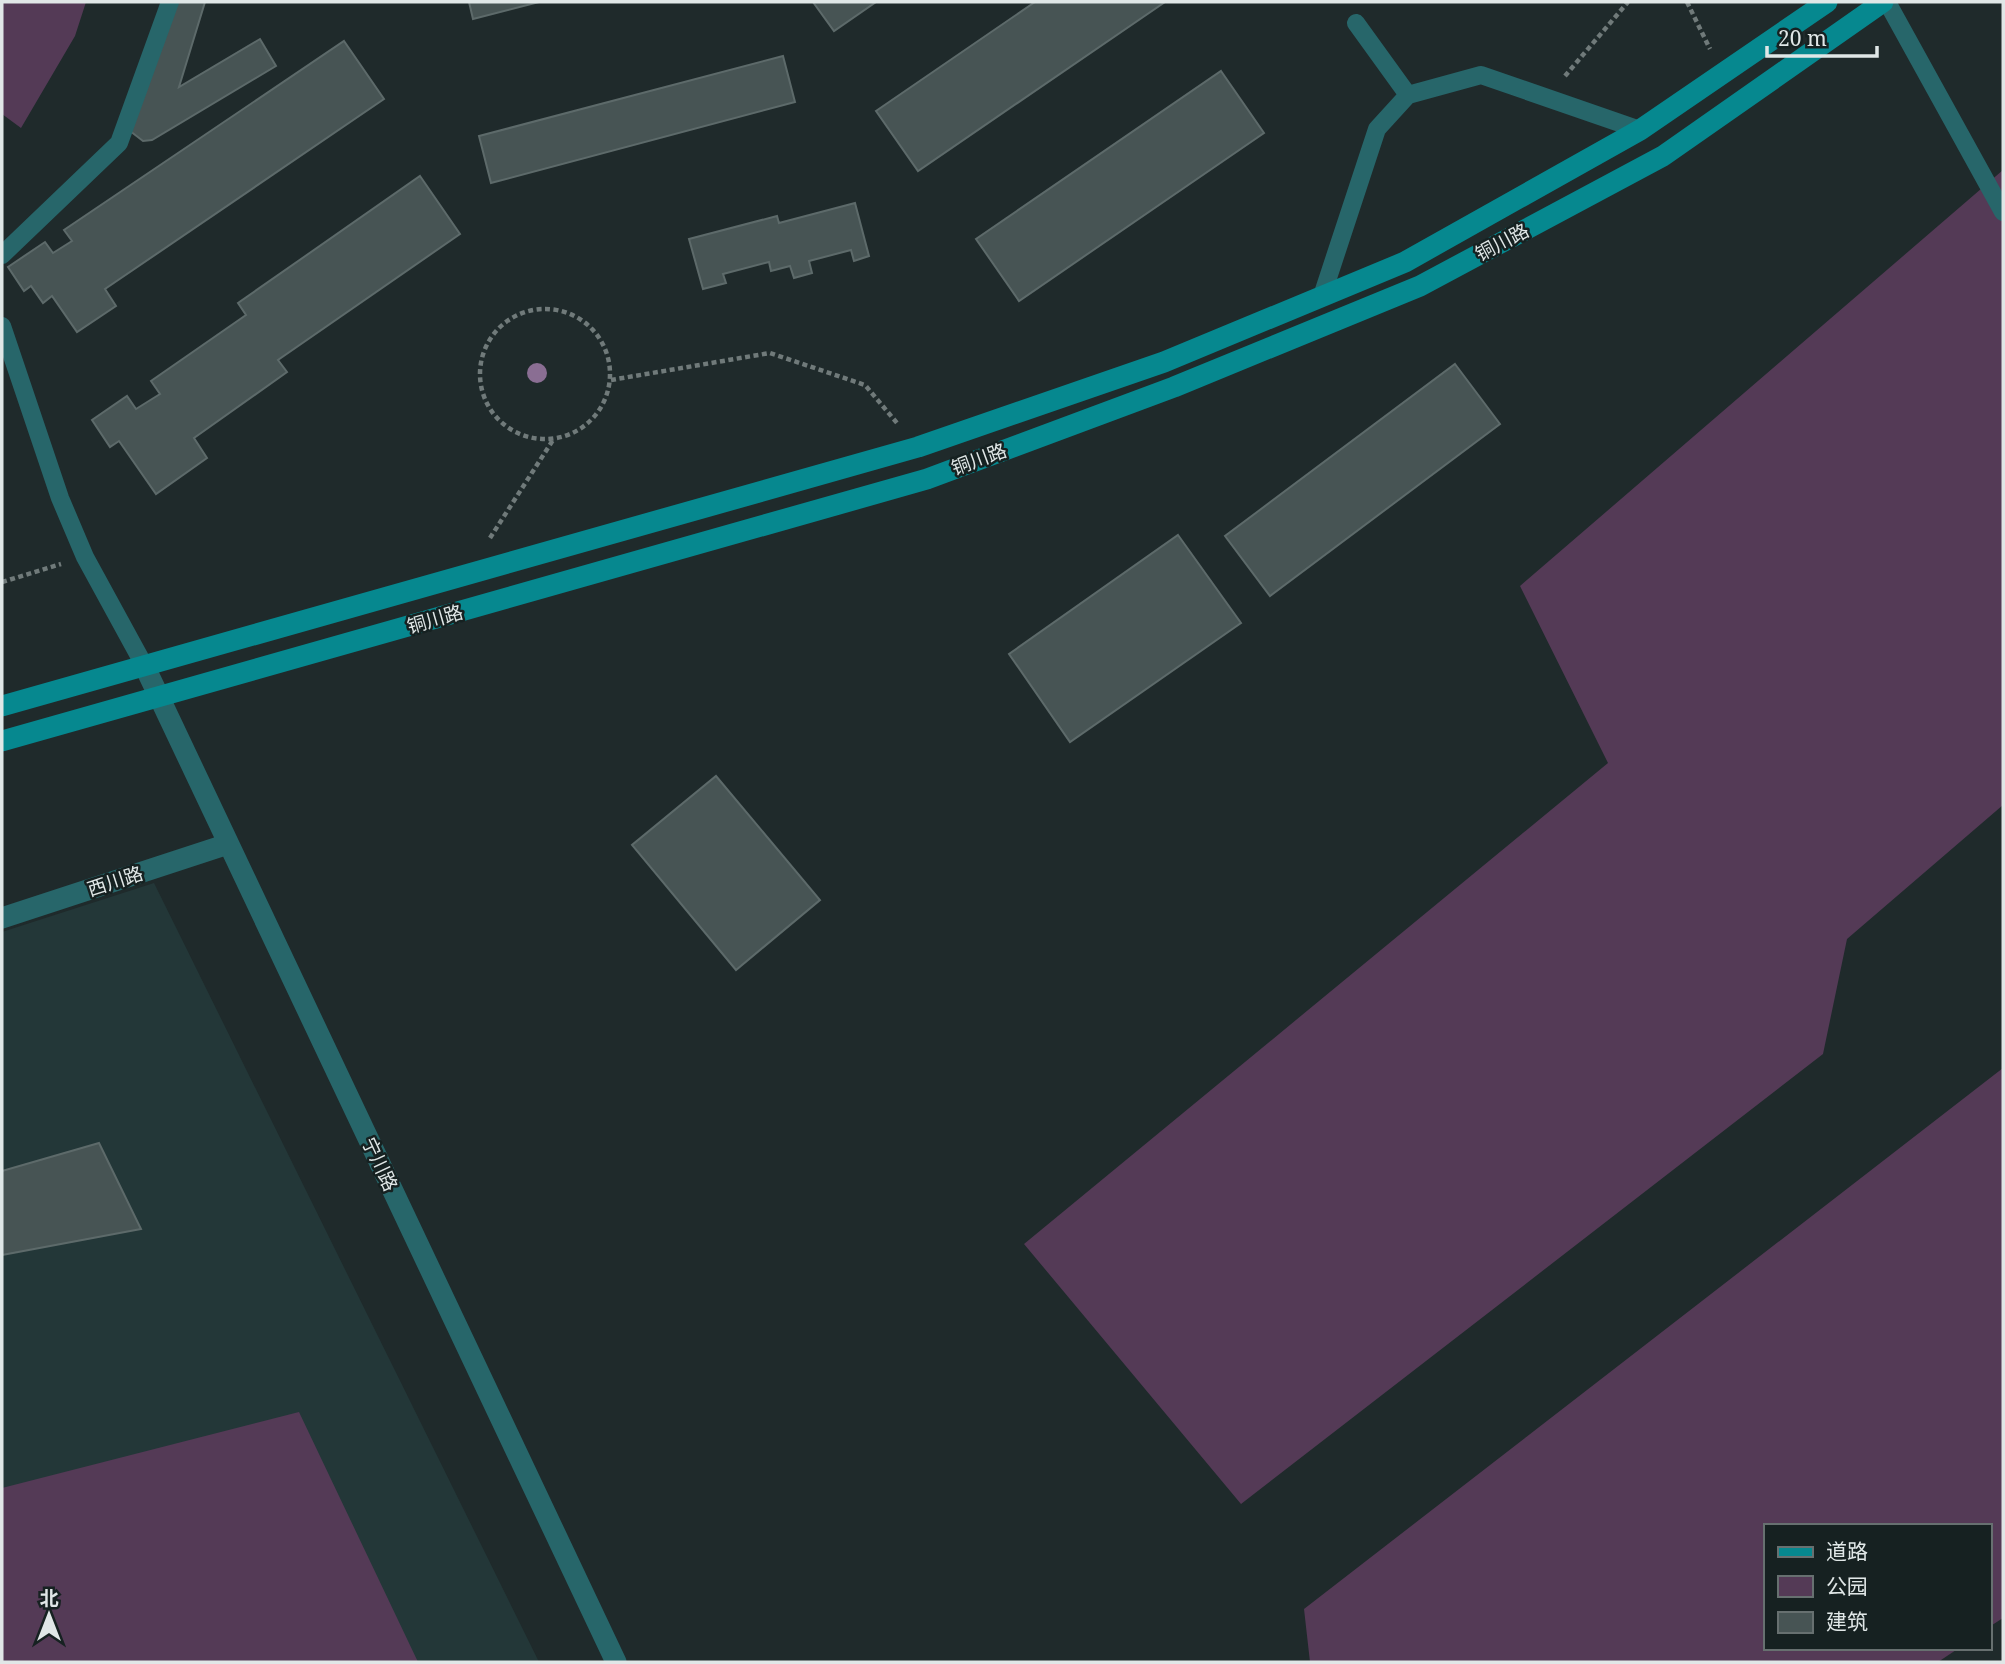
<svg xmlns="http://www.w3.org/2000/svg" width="2005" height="1664" font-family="'Noto Serif','Noto Sans SC',serif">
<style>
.built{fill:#233738}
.green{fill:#543a56}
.building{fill:#475454;stroke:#5d6a6a;stroke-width:2}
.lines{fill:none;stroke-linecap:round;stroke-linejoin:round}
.path{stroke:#707a7a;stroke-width:4.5;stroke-dasharray:5 3.5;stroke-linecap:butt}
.lane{stroke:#27666a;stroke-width:18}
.street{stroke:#27666a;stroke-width:21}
.secondary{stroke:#06888f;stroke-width:21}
.tree{fill:#8a6e93}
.labels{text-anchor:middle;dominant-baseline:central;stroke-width:5;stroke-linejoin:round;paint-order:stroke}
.street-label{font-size:19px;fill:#e0e7e7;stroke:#162121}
</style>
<rect width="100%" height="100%" fill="#1f2a2b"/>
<!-- built -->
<path class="built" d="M154,883L539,1662H2V932Z"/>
<!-- green -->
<path class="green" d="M2,2H86L75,36L21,128L2,114Z
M2003,170V805L1847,939L1823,1054L1241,1504L1024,1244L1608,763L1520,586Z
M2003,1068V1618L1989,1627V1526H1765V1648H1959L1938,1662H1310L1304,1609Z
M299,1412L418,1662H2V1488Z"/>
<!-- building -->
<path class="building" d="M171,2H205L179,87L260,39L276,66L152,140L143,141L130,131Z
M469,2H539L473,19Z
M813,2H876L834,31Z
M1035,2H1165L918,171L876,111Z
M344,41L384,99L105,289L116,306L77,332L52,296L43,303L31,286L24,291L8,267L45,242L53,253L72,241L64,230Z
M783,56L795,102L491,183L479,136Z
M1221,71L1264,133L1019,301L976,239Z
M420,176L460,234L278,360L287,372L194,438L207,458L156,494L119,441L110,447L92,420L127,396L136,409L160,394L151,381L246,315L238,303Z
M855,203L869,256L854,261L851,250L809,261L812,273L794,278L790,266L771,271L769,262L723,274L726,283L703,289L689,239L777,216L779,223Z
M1455,364L1500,424L1270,596L1225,536Z
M1178,535L1241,623L1070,742L1009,654Z
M716,776L820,900L736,970L632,845Z
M99,1143L141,1229L2,1255V1171Z"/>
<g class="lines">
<!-- path -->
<path class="path" d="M1687,2L1710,49
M1565,76L1628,2
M480 374a65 65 0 1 1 130 0a65 65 0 1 1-130 0Z
M611,380L770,353L865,385L897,423
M490,538L553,440
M2,582L61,564"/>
<!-- lane -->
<path class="lane" d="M1887,2L2003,212
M1356,23L1408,95
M2,255L119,143L170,2
M1322,296L1377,129L1408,95L1481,75L1640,130
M2,326L60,498L85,557L144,665"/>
<!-- street -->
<path class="street" d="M144,665L616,1662
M2,918L228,844"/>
<!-- secondary -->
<path class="secondary" d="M2,706L918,447L1164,362L1405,262L1640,130L1827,2
M2,741L927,479L1174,387L1420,286L1663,156L1883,2"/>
</g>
<!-- trees -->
<circle class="tree" cx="537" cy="373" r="10"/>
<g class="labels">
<!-- street labels -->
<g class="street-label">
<text transform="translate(1502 242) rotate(-28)">铜川路</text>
<text transform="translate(979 459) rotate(-20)">铜川路</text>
<text transform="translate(435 619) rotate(-16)">铜川路</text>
<text transform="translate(115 881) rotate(-18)">西川路</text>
<text transform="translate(380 1164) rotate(65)">宁川路</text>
</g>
</g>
<!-- border -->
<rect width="2005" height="1664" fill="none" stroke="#e0e7e7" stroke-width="7"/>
<!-- legend -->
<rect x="1764" y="1524" width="228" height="126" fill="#162121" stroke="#677070" stroke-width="2"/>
<rect x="1778" y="1547" width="35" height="10" fill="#06888f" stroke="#677070" stroke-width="2"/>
<text x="1826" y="1559" font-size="21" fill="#e0e7e7">道路</text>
<rect x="1778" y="1576" width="35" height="21" fill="#543a56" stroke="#677070" stroke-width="2"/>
<text x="1826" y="1594" font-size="21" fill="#e0e7e7">公园</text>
<rect x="1778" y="1612" width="35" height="21" fill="#475454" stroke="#677070" stroke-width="2"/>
<text x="1826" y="1629" font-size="21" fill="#e0e7e7">建筑</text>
<!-- north arrow -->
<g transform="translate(49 1615)" stroke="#162121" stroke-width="5" paint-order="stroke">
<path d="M0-5L12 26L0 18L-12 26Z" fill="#e0e7e7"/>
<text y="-10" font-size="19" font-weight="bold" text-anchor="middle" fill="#e0e7e7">北</text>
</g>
<!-- scale -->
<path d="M1767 46v10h110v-10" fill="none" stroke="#e0e7e7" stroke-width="3.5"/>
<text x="1778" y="46" font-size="21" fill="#e0e7e7" stroke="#162121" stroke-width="5" paint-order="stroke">20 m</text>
</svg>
